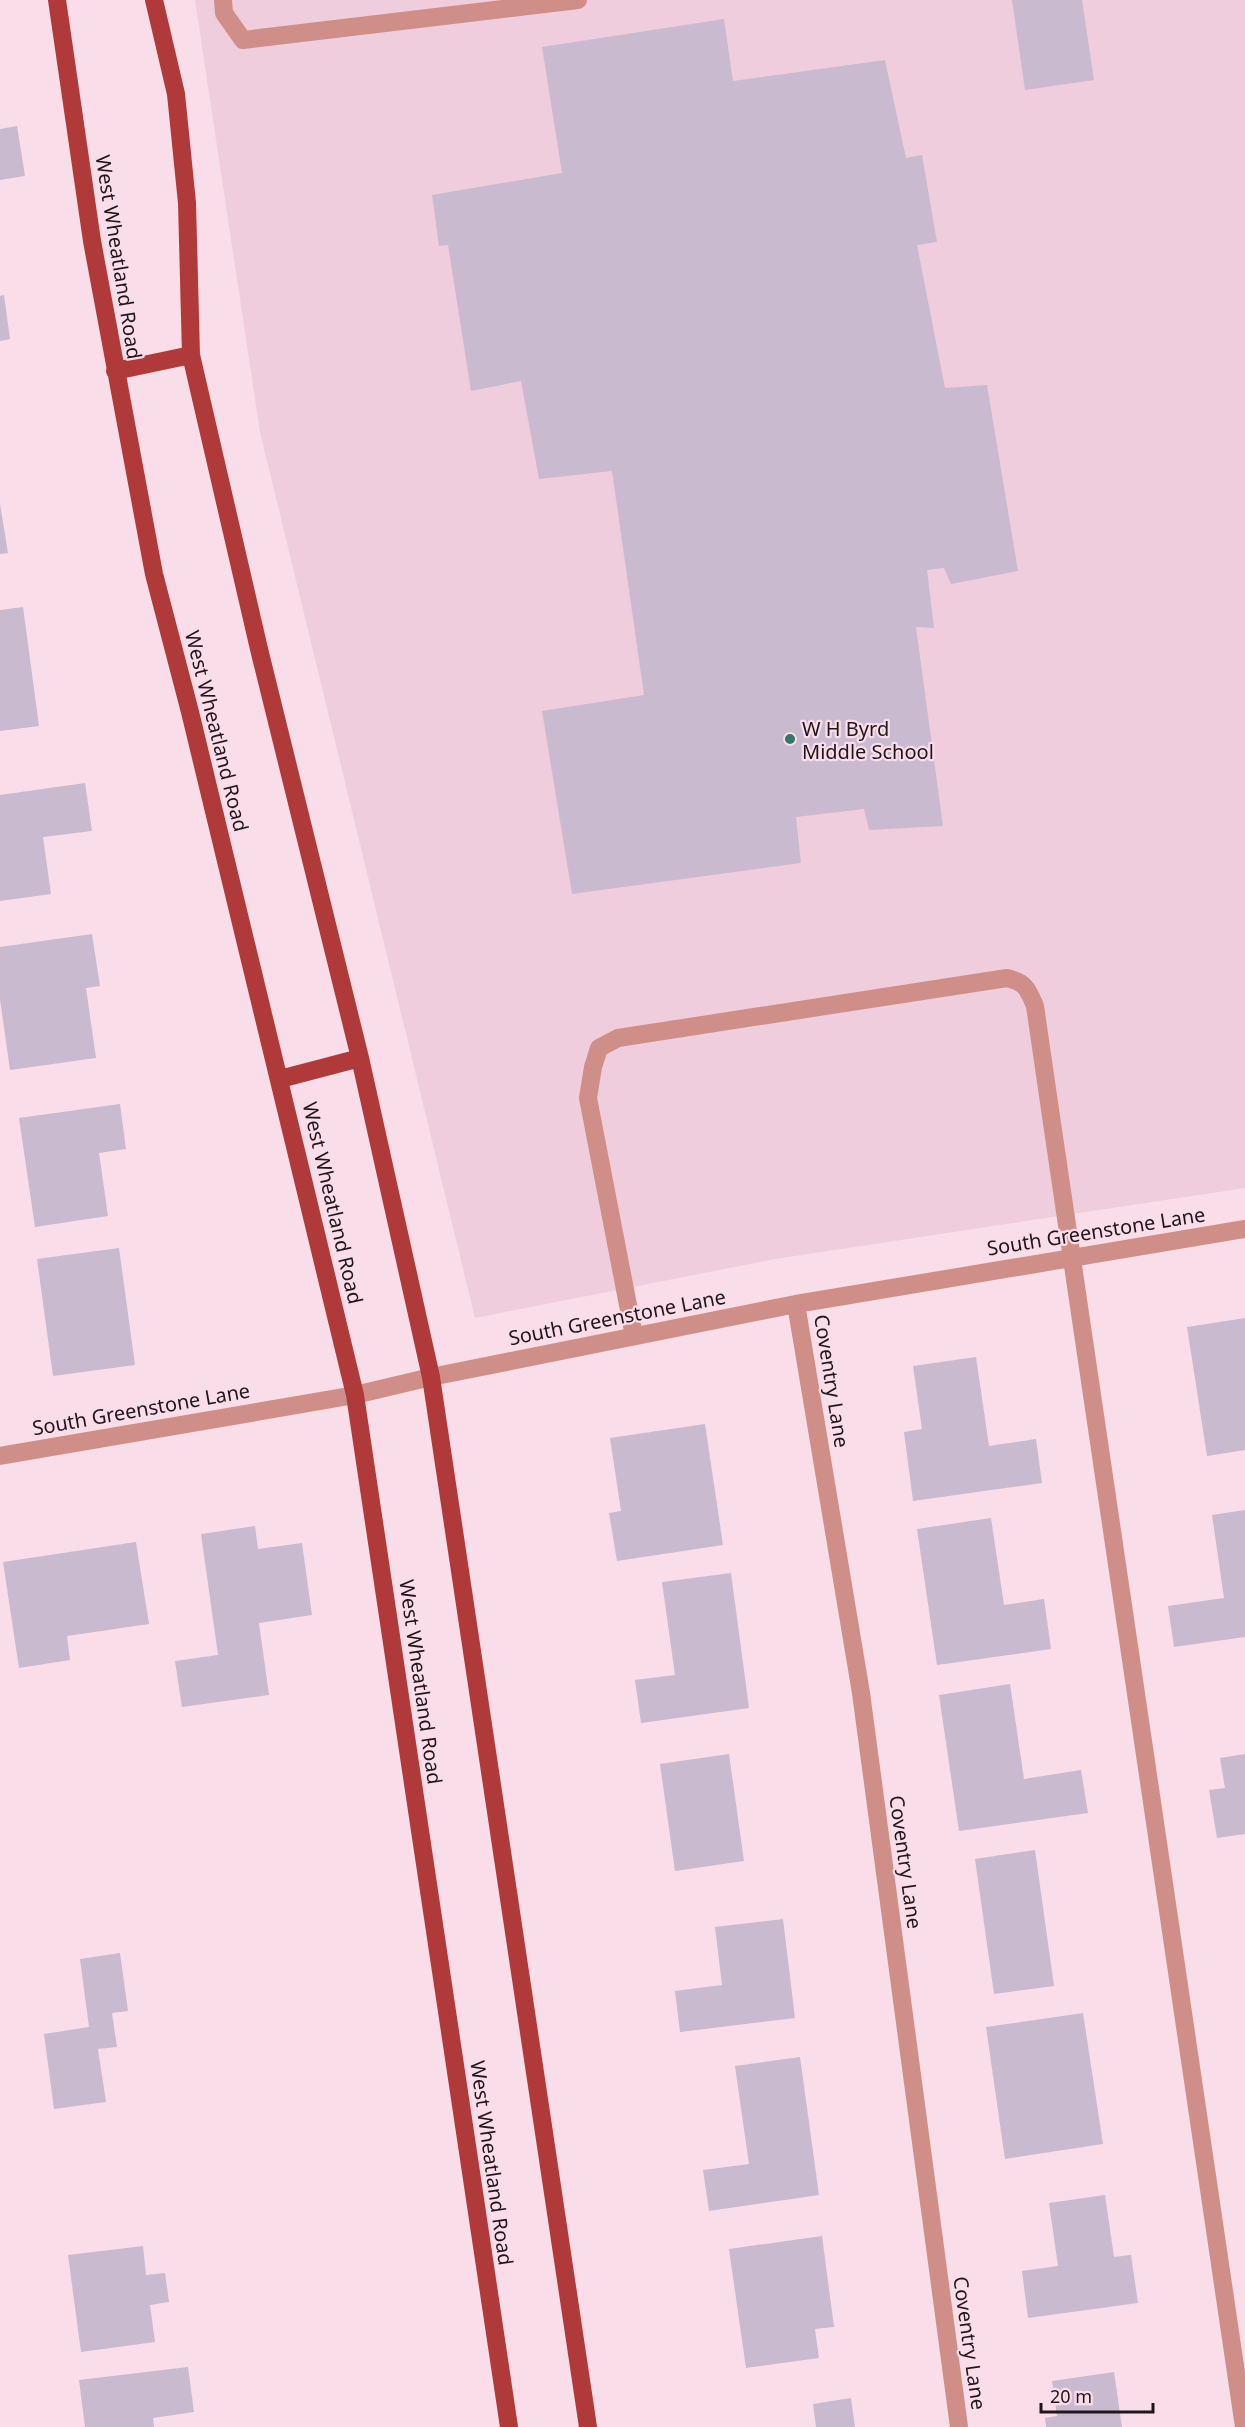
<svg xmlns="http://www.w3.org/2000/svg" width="1245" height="2427" font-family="'Noto Sans',sans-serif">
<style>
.built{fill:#f0cddc}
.building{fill:#cabacf}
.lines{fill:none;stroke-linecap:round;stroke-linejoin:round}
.minor{stroke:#d08e88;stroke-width:18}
.major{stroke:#b03a39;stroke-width:18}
.poi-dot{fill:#31776c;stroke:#f9dde9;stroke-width:2}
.labels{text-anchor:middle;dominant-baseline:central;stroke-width:4.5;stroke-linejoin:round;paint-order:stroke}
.street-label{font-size:20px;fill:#20161a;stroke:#f9dde9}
.poi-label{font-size:20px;fill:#20161a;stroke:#f9dde9;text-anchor:start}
</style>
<rect width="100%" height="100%" fill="#f9dde9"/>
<!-- built -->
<path class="built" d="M195,0H1245V1188L775,1259L475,1318L260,432Z"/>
<!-- building -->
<path class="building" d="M1012,0H1082L1094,80L1025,90Z
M724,19L733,81L885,60L906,158L922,155L937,242L917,245L945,388L987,385L1018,571L951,584L944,568L927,570L934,628L916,627L943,826L869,830L864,809L796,817L801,863L572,894L542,711L644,695L612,471L539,479L521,381L471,391L448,245L439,246L432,195L562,173L542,47Z
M17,126L25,176L0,180V129Z
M4,295L10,339L0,341V296Z
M0,504L8,553L0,554Z
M23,607L39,726L0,731V610Z
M85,783L92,831L43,837L51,894L0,901V795Z
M92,934L100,986L86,988L96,1058L10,1070L0,999V947Z
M120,1104L126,1149L99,1153L108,1216L35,1227L19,1118Z
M119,1248L135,1365L53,1376L37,1259Z
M1245,1318V1450L1207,1456L1187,1327Z
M976,1357L989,1446L1036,1439L1042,1483L913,1501L904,1432L922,1429L913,1366Z
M705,1424L723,1545L617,1561L609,1513L621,1511L610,1438Z
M1245,1510V1637L1174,1647L1168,1606L1224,1598L1212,1515Z
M991,1518L1004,1605L1044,1599L1051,1649L937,1665L917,1529Z
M255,1526L258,1549L302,1543L312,1615L259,1623L269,1695L182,1707L175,1661L218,1655L201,1534Z
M136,1542L149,1624L67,1636L70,1660L19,1668L3,1562Z
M731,1573L749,1708L641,1723L635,1680L675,1675L662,1582Z
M1010,1684L1024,1779L1081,1770L1088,1813L959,1831L939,1695Z
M729,1754L744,1861L675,1871L660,1764Z
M1245,1754V1834L1217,1838L1209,1790L1225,1788L1220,1758Z
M1035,1850L1054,1986L994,1994L975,1859Z
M783,1919L795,2018L680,2032L675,1991L722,1985L715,1927Z
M120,1953L128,2011L112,2013L117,2047L98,2049L106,2102L54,2109L44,2034L89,2027L80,1959Z
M1083,2013L1103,2144L1005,2159L986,2027Z
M800,2057L819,2195L709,2211L703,2170L749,2164L735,2066Z
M1105,2195L1114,2257L1131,2255L1138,2303L1028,2318L1022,2271L1058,2266L1049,2203Z
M822,2236L834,2327L815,2329L819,2358L746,2368L729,2249Z
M143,2246L146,2275L165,2273L169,2302L150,2305L155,2342L81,2352L68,2255Z
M188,2367L194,2412L153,2418L154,2427H85L79,2380Z
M1114,2372L1122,2427H1046L1045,2418L1057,2416L1052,2381Z
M851,2398L855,2427H816L813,2404Z"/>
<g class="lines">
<!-- minor -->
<path class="minor" d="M223,0L224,13L243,40L578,0
M796,1304L861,1693L959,2427
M634,1336L588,1098L593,1067L599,1048L618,1038L1007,978C1025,982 1028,989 1035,1006L1053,1130L1244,2427
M0,1456L355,1395L431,1377L796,1304L1245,1229"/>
<!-- major -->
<path class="major" d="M57,0L92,241L154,574L190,712L355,1395L509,2427
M154,0L176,94L187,203L191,355L259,649L360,1058L431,1377L588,2427
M115,371L191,355
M280,1079L360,1058"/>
</g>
<!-- markers -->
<circle class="poi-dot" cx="790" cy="739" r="6"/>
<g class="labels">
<!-- street labels -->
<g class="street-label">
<text transform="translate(119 257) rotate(81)">West Wheatland Road</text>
<text transform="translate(217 731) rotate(76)">West Wheatland Road</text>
<text transform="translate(333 1203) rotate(77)">West Wheatland Road</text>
<text transform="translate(1096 1231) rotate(-9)">South Greenstone Lane</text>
<text transform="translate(617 1317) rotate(-11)">South Greenstone Lane</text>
<text transform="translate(832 1381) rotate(81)">Coventry Lane</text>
<text transform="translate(141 1409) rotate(-10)">South Greenstone Lane</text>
<text transform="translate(421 1682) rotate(82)">West Wheatland Road</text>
<text transform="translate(906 1862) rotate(82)">Coventry Lane</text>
<text transform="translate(492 2163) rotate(82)">West Wheatland Road</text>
<text transform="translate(970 2343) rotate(82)">Coventry Lane</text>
</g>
<!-- poi labels -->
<g class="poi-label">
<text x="802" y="728">W H Byrd<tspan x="802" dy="23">Middle School</tspan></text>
</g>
</g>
<!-- scale -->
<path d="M1041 2403v9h112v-9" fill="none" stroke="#20161a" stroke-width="3"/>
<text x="1050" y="2403" font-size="18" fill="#20161a" stroke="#f9dde9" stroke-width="4.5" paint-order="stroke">20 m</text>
</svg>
